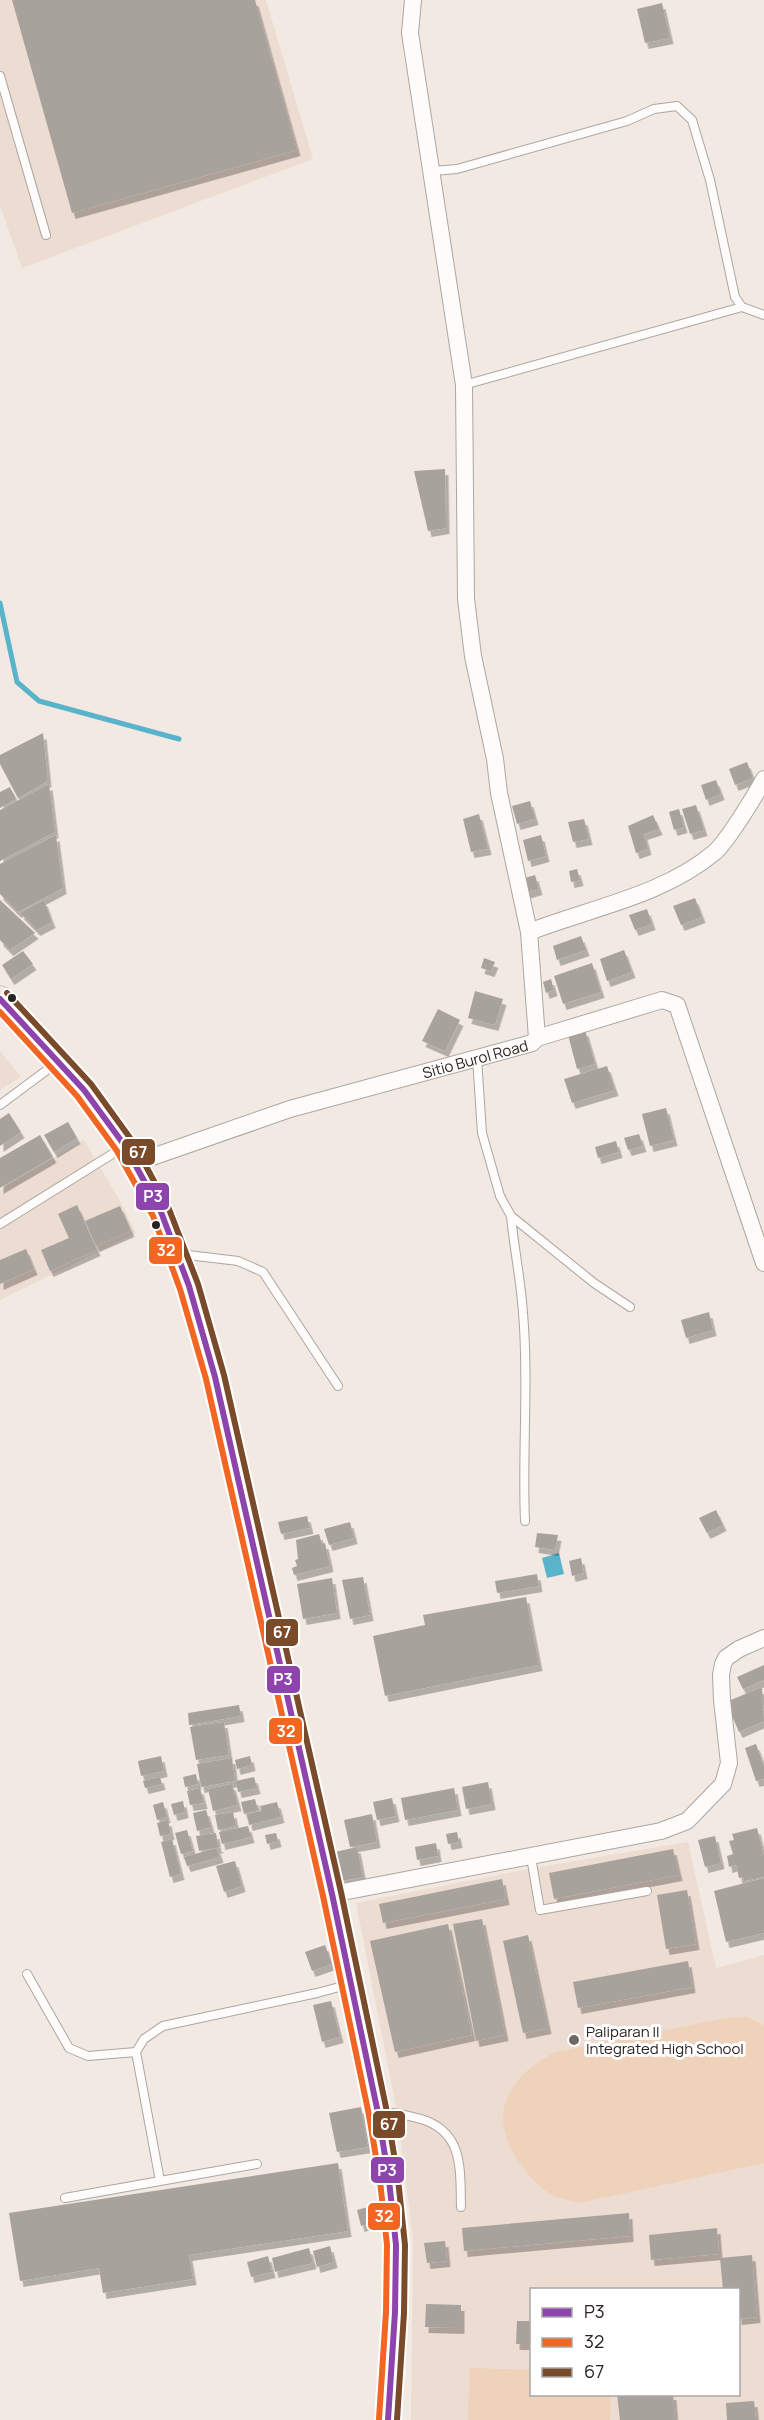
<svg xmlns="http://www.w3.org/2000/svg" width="764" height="2420" font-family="Manrope,sans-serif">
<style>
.built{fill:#ecdcd1;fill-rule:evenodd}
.green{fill:#efd2ba}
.water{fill:#59b3ca}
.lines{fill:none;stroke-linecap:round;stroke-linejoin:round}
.stream{stroke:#59b3ca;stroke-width:5}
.building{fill:#a8a29c;filter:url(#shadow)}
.service-casing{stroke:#aca6a0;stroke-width:10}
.minor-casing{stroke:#aca6a0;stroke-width:18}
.primary-casing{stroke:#b6aa9f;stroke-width:27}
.service{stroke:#fdfcfb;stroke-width:8}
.minor{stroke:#fdfcfb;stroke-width:16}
.primary{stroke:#efe8e4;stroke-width:26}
.bus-1-casing{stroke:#fff;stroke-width:10}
.bus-2-casing{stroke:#fff;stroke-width:10}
.bus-3-casing{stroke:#fff;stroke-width:10}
.bus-1{stroke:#8e44ad;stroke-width:6}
.bus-2{stroke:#f26522;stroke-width:6}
.bus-3{stroke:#7a4b2a;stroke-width:6}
.bus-dot{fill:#2a2420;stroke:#fff;stroke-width:2}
.poi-dot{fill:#706964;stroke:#fff;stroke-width:2}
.labels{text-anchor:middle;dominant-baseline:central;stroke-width:6;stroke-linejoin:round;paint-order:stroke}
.street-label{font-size:15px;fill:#2a2420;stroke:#fff}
.poi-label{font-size:15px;fill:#2a2420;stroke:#fff;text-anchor:start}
.line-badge{stroke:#fff;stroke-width:2}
.badge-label{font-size:16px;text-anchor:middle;font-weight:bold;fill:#fff}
</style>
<defs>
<filter id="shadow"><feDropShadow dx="3.5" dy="6" stdDeviation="0" flood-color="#0004"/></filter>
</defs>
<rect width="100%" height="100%" fill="#f2eae2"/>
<!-- built -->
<path class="built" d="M0,0H266L313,159L22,268L0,206Z
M0,1051L21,1077L0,1090Z
M84,1140L120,1201L136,1233L0,1300V1190Z
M688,1842L716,1968L764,1955V2420H411L413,2240L397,2112L356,1903L533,1868ZM532,2290H738V2394H532Z"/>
<!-- green -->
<path class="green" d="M748,2017L764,2025V2163L579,2203C570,2200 560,2199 552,2195C538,2187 529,2176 520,2163C485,2115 508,2076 556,2052L725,2018Z
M470,2368L531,2370L532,2394L611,2395L610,2420H468Z"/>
<!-- water -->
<path class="water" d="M559,1553L564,1574L547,1578L542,1558Z"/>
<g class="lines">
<!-- stream -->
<path class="stream" d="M0,603L17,682L39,701L179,739"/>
</g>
<!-- building -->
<path class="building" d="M12,0H255L297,150L72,213Z
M662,3L670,38L645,43L637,9Z
M445,469L446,528L428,531L414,471Z
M43,733L48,781L18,798L0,764V755Z
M747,762L753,778L735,785L729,769Z
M716,780L721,794L706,800L701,785Z
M49,784L55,832L0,861V810Z
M10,787L16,799L0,808V792Z
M530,801L535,819L517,824L512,806Z
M696,805L704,830L690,834L682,809Z
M679,809L684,827L674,830L669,812Z
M479,814L488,849L471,852L463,819Z
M653,815L659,829L644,834L648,849L636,853L628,826Z
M584,819L589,839L573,842L568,822Z
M56,835L63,888L18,912L0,894V864Z
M541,835L546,856L528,861L523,840Z
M577,869L580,880L571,882L569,871Z
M535,875L539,889L522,894L518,880Z
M695,898L702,917L681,925L673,906Z
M0,900L35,933L10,950L0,940Z
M44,900L52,922L37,930L20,913Z
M647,909L652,924L635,930L629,915Z
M581,936L586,950L557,960L553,946Z
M624,950L632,972L607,981L600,959Z
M23,951L33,964L11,979L2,965Z
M484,958L495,962L491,971L481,968Z
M592,963L601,992L563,1004L554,976Z
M551,979L554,990L546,993L543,982Z
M475,991L503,999L495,1025L468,1018Z
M438,1009L460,1020L445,1051L422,1041Z
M585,1030L595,1064L577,1069L568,1035Z
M607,1066L615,1090L572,1103L564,1079Z
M666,1108L674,1140L650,1146L642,1114Z
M9,1113L21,1132L0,1146V1119Z
M68,1122L77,1138L54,1152L44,1135Z
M639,1134L643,1146L628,1150L624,1138Z
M40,1135L53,1157L0,1188V1158Z
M616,1141L619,1152L598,1158L595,1147Z
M77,1205L97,1250L50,1271L41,1250L69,1238L58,1214Z
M120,1206L131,1231L96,1246L85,1221Z
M26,1249L34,1269L0,1284V1260Z
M709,1312L713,1330L686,1338L681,1320Z
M716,1510L723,1525L707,1533L699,1518Z
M307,1516L310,1528L281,1534L278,1522Z
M350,1522L354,1538L329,1545L324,1529Z
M537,1533L558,1535L555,1550L535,1547Z
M319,1534L322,1544L325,1543L330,1566L294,1575L292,1568L297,1566L295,1560L298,1559L296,1540Z
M581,1558L584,1573L572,1576L569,1561Z
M537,1574L539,1586L497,1593L495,1581Z
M363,1577L370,1615L350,1619L342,1580Z
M332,1578L337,1613L303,1619L297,1584Z
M526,1597L539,1665L385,1696L373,1636L425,1625L423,1615Z
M764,1665V1680L743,1689L737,1677Z
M762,1687L764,1721L739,1732L726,1702Z
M239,1705L241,1716L189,1725L188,1713Z
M224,1722L229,1755L196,1760L190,1727Z
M756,1744L764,1766V1779L756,1781L745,1748Z
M161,1756L164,1771L141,1776L138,1761Z
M250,1756L252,1765L237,1769L235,1760Z
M232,1758L235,1781L201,1787L197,1764Z
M196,1774L198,1784L185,1787L183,1777Z
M160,1777L162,1784L145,1788L143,1781Z
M254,1777L257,1788L238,1792L236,1781Z
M488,1782L492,1804L466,1809L462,1787Z
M232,1784L238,1805L213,1811L208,1789Z
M200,1788L204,1803L190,1805L187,1791Z
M454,1788L458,1810L405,1820L401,1798Z
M392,1798L396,1816L377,1820L373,1802Z
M255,1799L258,1810L244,1814L241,1802Z
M183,1801L185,1812L174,1815L171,1804Z
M163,1802L167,1817L157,1820L153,1805Z
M277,1802L281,1817L249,1825L247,1814L261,1811L260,1806Z
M206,1810L211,1827L197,1831L193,1813Z
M233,1812L236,1826L218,1830L215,1815Z
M372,1814L377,1842L350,1847L344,1820Z
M168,1820L171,1834L160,1836L157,1823Z
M248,1826L251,1837L222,1844L219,1832Z
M757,1828L764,1856V1877L744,1881L743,1877L739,1878L736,1865L729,1867L727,1856L733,1854L729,1841L734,1840L732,1834Z
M187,1830L193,1851L181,1854L175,1833Z
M457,1832L459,1842L448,1844L446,1834Z
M216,1833L218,1846L221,1847L199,1851L196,1836Z
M276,1833L278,1841L267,1844L265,1835Z
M715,1836L721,1863L705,1867L698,1840Z
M172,1839L181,1874L170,1877L161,1842Z
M436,1843L438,1856L417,1860L415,1847Z
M357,1847L363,1877L342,1881L335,1852Z
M217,1848L220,1857L187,1866L184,1857Z
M673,1849L679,1875L554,1899L549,1873Z
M235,1861L242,1886L224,1892L216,1866Z
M764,1878V1933L726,1942L714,1891Z
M502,1879L506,1899L383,1923L379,1904Z
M687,1890L696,1944L666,1949L657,1895Z
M482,1919L505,2035L476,2041L453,1924Z
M448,1924L472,2035L395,2052L370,1941Z
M528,1935L548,2028L523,2033L503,1941Z
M325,1945L332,1964L312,1971L305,1952Z
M688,1961L692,1987L578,2008L573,1982Z
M331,2001L340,2037L322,2042L313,2005Z
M361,2107L368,2147L337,2152L329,2113Z
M338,2163L348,2231L189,2255L193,2279L103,2293L99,2268L20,2281L9,2213Z
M382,2203L386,2219L361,2226L357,2210Z
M629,2213L630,2236L464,2251L462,2228Z
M717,2228L719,2254L651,2260L649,2235Z
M445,2241L447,2261L427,2263L424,2243Z
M330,2246L334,2262L317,2267L313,2251Z
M309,2248L313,2263L275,2272L272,2258Z
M752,2255L757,2317L738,2319V2290H723L720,2258Z
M268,2256L272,2272L251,2277L247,2262Z
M426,2304L461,2305V2328L425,2327Z
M517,2321H532V2344H516Z
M617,2394H673L675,2420H620Z
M754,2401L756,2420H727L726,2403Z"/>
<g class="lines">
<defs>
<path id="service" d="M0,76L46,235
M433,171L457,169L627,121L654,109L677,106L692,120L710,180L735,297L742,307L764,315
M464,385L742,307
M477,1058L482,1133L500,1196L511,1216L594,1283L630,1307
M0,1105L55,1064
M511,1216C514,1248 521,1281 523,1313C529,1382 522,1452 525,1521
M0,1224L122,1148
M180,1254L238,1261L263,1272L338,1386
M531,1857L540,1910L647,1891
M27,1974L69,2048L88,2056L136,2052L144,2039L163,2026L317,1993L347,1985
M136,2052L160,2181L257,2164
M380,2113C395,2112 406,2115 421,2119C464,2132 460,2169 461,2207
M65,2198L160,2181"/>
<g id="minor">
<path d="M529,932C590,908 663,896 715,852C728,840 755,796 764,779"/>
<path d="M537,1038L662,1000L677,1005L764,1263"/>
<path id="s1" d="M135,1163L290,1109L525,1045L532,1043L537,1038L529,932L499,793L495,759L473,656L466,599L464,385L410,33L413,0"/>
<path d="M332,1894L661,1831L687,1821L723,1784L729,1763L722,1700L721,1675L723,1664L726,1658L739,1649L764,1638"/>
</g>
<path id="primary" d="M0,999L84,1090L125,1146L161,1212L189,1286L215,1377L332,1894L378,2113L389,2180L396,2245L395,2312L388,2420"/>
</defs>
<!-- service casing -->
<use href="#service" class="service-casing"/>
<!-- minor casing -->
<use href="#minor" class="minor-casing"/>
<!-- primary casing -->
<use href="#primary" class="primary-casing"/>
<!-- service -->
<use href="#service" class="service"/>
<!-- minor -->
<use href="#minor" class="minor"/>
<!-- primary -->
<use href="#primary" class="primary"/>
<defs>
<path id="bus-1" d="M0,999L84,1090L125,1146L161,1212L189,1286L215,1377L332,1894L378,2113L389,2180L396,2245L395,2312L388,2420"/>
<path id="bus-2" d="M0,1012L77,1096L117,1151L153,1216L180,1289L206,1379L323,1896L369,2115L380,2181L387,2245L386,2312L379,2419"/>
<path id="bus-3" d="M7,993L91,1084L133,1142L169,1209L198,1284L224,1375L341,1892L387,2112L398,2179L405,2245L404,2313L397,2420"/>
</defs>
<!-- bus-1 casing -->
<use href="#bus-1" class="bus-1-casing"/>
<!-- bus-2 casing -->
<use href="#bus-2" class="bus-2-casing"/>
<!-- bus-3 casing -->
<use href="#bus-3" class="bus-3-casing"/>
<!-- bus-1 -->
<use href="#bus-1" class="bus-1"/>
<!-- bus-2 -->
<use href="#bus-2" class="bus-2"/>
<!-- bus-3 -->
<use href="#bus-3" class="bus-3"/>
</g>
<!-- markers -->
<g class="bus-dot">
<circle cx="12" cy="998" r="5"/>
<circle cx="156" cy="1225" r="5"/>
</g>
<circle class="poi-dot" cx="574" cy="2040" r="6"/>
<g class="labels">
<!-- street labels -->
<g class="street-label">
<text stroke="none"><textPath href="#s1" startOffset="356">Sitio Burol Road</textPath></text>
</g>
<!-- poi labels -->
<g class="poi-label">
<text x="586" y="2031">Paliparan II<tspan x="586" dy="17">Integrated High School</tspan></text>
</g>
</g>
<g class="line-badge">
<rect x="121" y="1138" width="35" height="28" rx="6" fill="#7a4b2a"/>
<rect x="135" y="1182" width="35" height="29" rx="6" fill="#8e44ad"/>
<rect x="148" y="1236" width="35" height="29" rx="6" fill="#f26522"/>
<rect x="265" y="1618" width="34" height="29" rx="6" fill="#7a4b2a"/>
<rect x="266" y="1665" width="35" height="29" rx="6" fill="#8e44ad"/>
<rect x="268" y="1717" width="35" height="28" rx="6" fill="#f26522"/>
<rect x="372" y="2110" width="34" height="29" rx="6" fill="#7a4b2a"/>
<rect x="370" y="2156" width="35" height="28" rx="6" fill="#8e44ad"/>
<rect x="367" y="2202" width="34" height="29" rx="6" fill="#f26522"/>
</g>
<g class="badge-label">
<text x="138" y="1158">67</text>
<text x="153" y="1202">P3</text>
<text x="166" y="1256">32</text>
<text x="282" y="1638">67</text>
<text x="283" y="1685">P3</text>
<text x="286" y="1737">32</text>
<text x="389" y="2130">67</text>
<text x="387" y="2176">P3</text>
<text x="384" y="2222">32</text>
</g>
<!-- legend -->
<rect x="530" y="2288" width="210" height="108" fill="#ffffff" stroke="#aaa7a6" stroke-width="1.5"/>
<rect x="542" y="2308" width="30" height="9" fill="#8e44ad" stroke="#aaa7a6" stroke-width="1.5"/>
<text x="584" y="2318" font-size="18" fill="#2a2420">P3</text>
<rect x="542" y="2338" width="30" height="9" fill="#f26522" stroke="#aaa7a6" stroke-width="1.5"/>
<text x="584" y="2348" font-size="18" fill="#2a2420">32</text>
<rect x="542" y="2368" width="30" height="9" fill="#7a4b2a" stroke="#aaa7a6" stroke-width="1.5"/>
<text x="584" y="2378" font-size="18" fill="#2a2420">67</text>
</svg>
